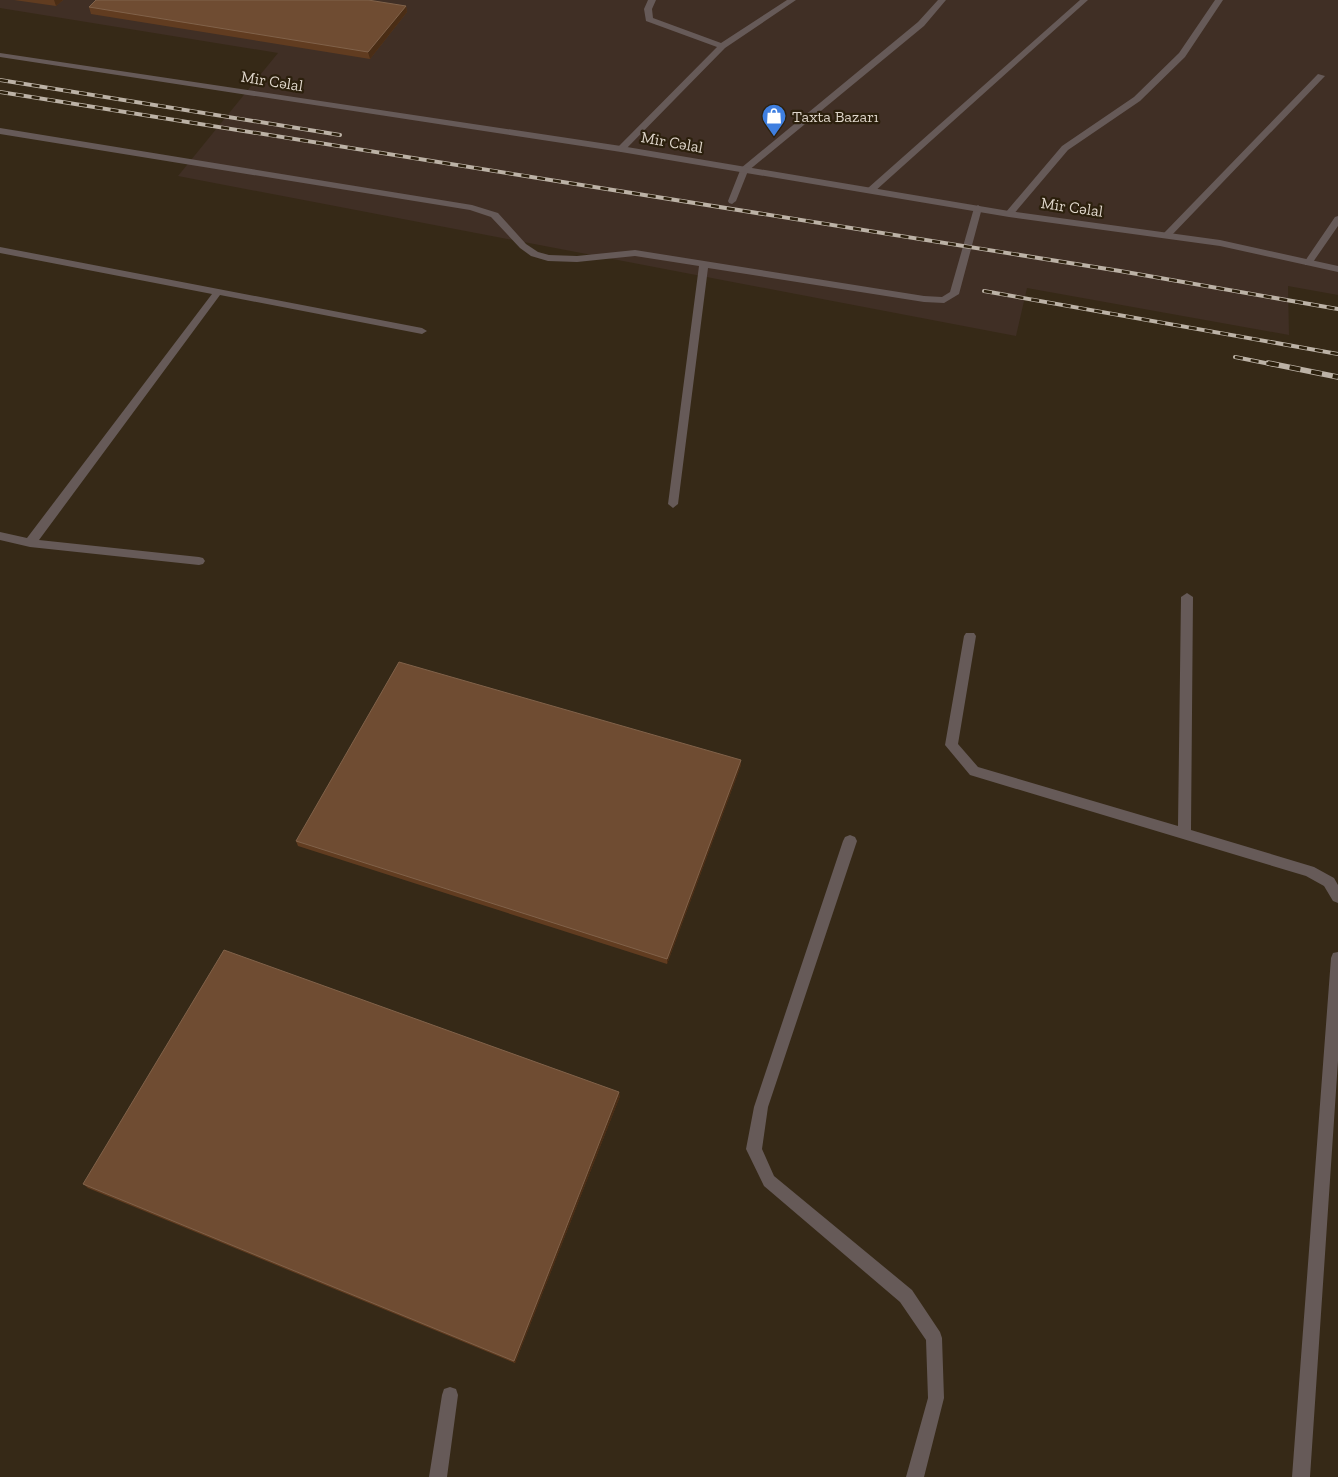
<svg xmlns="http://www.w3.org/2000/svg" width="1338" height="1477" font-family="'Zilla Slab',serif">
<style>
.industrial{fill:#402f25}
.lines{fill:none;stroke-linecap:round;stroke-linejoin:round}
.service{fill:#665a58;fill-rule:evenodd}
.minor{fill:#665a58;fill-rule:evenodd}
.rail-far1-casing{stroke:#bcb2a6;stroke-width:4}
.rail-casing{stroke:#bcb2a6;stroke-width:5.5}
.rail-far1{stroke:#2c200d;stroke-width:2.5;stroke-dasharray:8;stroke-linecap:butt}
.rail{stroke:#2c200d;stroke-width:4;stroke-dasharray:11;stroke-linecap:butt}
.wall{fill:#613c20}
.shaded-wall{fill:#4a2d15}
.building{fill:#6f4c32;stroke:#80624a}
.labels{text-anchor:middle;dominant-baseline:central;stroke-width:4.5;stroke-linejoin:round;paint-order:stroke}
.far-street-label{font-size:16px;fill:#dfd6cb;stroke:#2c200d}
.far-poi-label{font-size:16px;fill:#dfd6cb;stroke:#2c200d;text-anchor:start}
</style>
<rect width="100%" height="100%" fill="#362917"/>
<!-- industrial -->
<path class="industrial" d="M0,0H1338V295L1288,286L1289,335L1027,288L1016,336L178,176L278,53L0,8Z"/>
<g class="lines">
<!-- service -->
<path class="service" d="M648,0H656L652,9L653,18L721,43L787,0H796L725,48L624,151L621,152L617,149L618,147L717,47L646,21L644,9Z
M938,0H946L924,26L748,171L736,201L732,204L729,203L728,201L741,168L918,22Z
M1080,0H1088L874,192H868V188Z
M1215,0H1223L1185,57L1140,101L1068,150L1012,216H1006V212L1062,146L1134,97L1179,53Z
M1318,74L1325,76L1170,237H1164V233Z
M0,128L472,205L498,213L526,244L538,252L549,255L577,256L635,250L924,296L942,297L950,292L974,208L978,205L982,208L959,294L944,303L924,302L708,268L678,504L673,508L668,504L699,266L635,256L577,262L548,261L531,256L520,248L491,217L470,210L0,134Z
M1338,216V226L1311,265H1305V261L1335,217Z
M0,247L422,328L427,331L422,334L220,295L39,540L199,557L203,558L205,561L203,564L199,565L30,547L0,540V532L27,538L212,294L0,253Z
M1187,593L1193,597L1191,830L1314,867L1334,878L1338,885V903L1333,901L1324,886L1306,876L970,775L945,745L964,636L966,633H974L976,636L958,744L978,767L1178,826L1181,597Z
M850,835L855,837L857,841L768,1107L762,1149L774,1176L912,1290L940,1332L942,1338L944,1398L924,1477H906L928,1398L926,1340L900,1302L764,1186L746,1149L754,1107L843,841L845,837Z
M1338,952V1061L1310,1477H1292L1331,958L1333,953Z
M450,1387L456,1389L458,1395L447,1477H429L442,1395L444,1389Z"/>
<!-- minor -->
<path class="minor" d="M0,53L621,146L1009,211L1220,240L1338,266V272L1220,246L1009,217L621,152L0,57Z"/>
<defs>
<path id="rail-far1" d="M0,80L340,135
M0,92L1120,271L1338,309
M984,291L1338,354
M1235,357L1275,365"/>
<path id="rail" d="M1268,363L1338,377"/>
</defs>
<!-- rail-far1 casing -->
<use href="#rail-far1" class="rail-far1-casing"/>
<!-- rail casing -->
<use href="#rail" class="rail-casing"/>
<!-- rail-far1 -->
<use href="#rail-far1" class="rail-far1"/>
<!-- rail -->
<use href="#rail" class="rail"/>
</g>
<!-- wall -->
<path class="wall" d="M14,0H63L56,6Z
M406,6L407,12L370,59L91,14L89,7Z
M741,765L667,964L298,846L296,841Z
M620,1096L515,1363L88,1188L83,1184Z"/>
<!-- shaded-wall -->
<path class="shaded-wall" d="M54,0H63L56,6Z
M406,6L407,12L370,59L368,52Z
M741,760V765L667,964V959Z
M619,1092L620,1096L515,1363L514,1361Z"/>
<!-- building -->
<path class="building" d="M96,0H368L406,6L368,52L89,7Z
M399,662L741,760L667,959L296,841Z
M224,950L619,1092L514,1361L83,1184Z"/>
<!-- icons -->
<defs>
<symbol id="shop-pin" viewBox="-11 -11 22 30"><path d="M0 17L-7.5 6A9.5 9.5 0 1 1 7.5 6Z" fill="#3f7fe0" stroke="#2c200d"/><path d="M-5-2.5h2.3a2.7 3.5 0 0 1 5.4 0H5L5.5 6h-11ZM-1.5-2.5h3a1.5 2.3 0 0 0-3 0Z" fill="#fff"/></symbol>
</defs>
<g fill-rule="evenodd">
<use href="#shop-pin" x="760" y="102" width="28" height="38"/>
</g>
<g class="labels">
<!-- far-street labels -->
<g class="far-street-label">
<text transform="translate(272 81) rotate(9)">Mir Cəlal</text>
<text transform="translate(672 142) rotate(10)">Mir Cəlal</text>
<text transform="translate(1072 207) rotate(8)">Mir Cəlal</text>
</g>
<!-- far-poi labels -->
<g class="far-poi-label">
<text x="792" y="116">Taxta Bazarı</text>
</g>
</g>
</svg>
